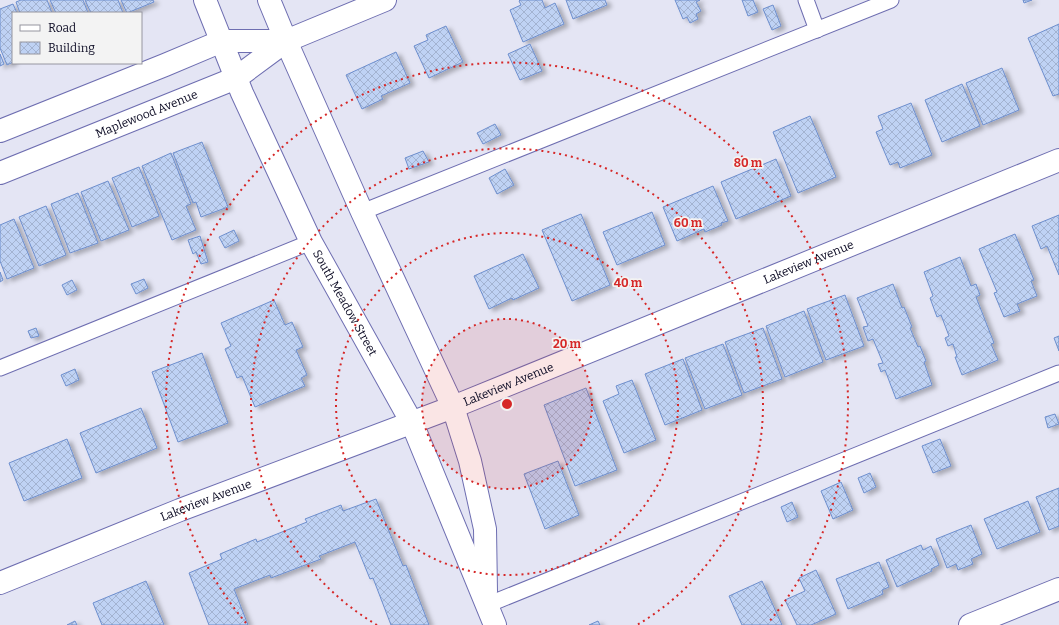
<svg xmlns="http://www.w3.org/2000/svg" width="1059" height="625" viewBox="0 0 1059 625" font-family="Bitter,serif">
<defs>
<pattern id="building-cross-hatch" width="8" height="8" patternUnits="userSpaceOnUse"><rect width="8" height="8" fill="#bfd2f4"/><path d="M0 0l8 8M0 8l8-8" fill="none" stroke="#a3b3d1"/></pattern>
<filter id="shadow"><feDropShadow dx="4.5" dy="2.5" stdDeviation="2" flood-color="#0004"/></filter>
</defs>
<rect width="100%" height="100%" fill="#e4e5f4"/>
<!-- building -->
<g fill="url(#building-cross-hatch)" stroke="#6d8ecd" filter="url(#shadow)">
<path d="M21,0H47L52,13H20L16,2Z"/>
<path d="M50,0H83L88,13H56Z"/>
<path d="M85,0H118L123,13H91Z"/>
<path d="M121,0H153L154,2L127,13Z"/>
<path d="M520,0H542L545,8L555,3L564,24L523,42L510,10L521,5L519,1Z"/>
<path d="M566,0H605L607,5L573,19Z"/>
<path d="M675,0H700L696,2L701,11L696,14L698,19L690,23L687,17L683,19Z"/>
<path d="M742,0H753L758,12L748,16Z"/>
<path d="M1023,0H1032L1024,3Z"/>
<path d="M13,4L17,13H13V62L7,65L0,48V9Z"/>
<path d="M773,5L781,26L772,30L763,9Z"/>
<path d="M1059,24V94L1053,96L1028,38Z"/>
<path d="M446,26L463,62L429,78L414,46L428,40L426,35Z"/>
<path d="M530,44L542,71L520,80L508,54Z"/>
<path d="M396,52L410,83L381,96L383,99L362,109L346,75Z"/>
<path d="M0,54L4,64L0,66Z"/>
<path d="M1002,68L1019,110L983,125L966,83Z"/>
<path d="M962,84L980,126L942,142L925,100Z"/>
<path d="M911,103L932,155L900,168L898,162L890,165L876,132L883,129L878,116Z"/>
<path d="M810,116L836,177L798,193L773,132Z"/>
<path d="M495,124L501,135L483,144L477,133Z"/>
<path d="M202,142L228,207L201,217L196,202L193,203L173,153Z"/>
<path d="M423,151L429,162L409,169L405,158Z"/>
<path d="M171,153L191,204L186,206L196,230L172,240L142,166Z"/>
<path d="M776,159L791,196L736,219L721,182Z"/>
<path d="M139,167L159,216L132,227L112,178Z"/>
<path d="M505,169L514,185L497,194L489,178Z"/>
<path d="M108,181L129,230L101,241L81,192Z"/>
<path d="M713,186L728,221L721,223L722,225L705,232L704,229L677,241L663,207Z"/>
<path d="M78,193L98,243L70,253L51,204Z"/>
<path d="M46,206L66,255L39,266L19,217Z"/>
<path d="M652,212L665,245L617,265L603,232Z"/>
<path d="M581,214L610,285L572,301L542,230Z"/>
<path d="M1059,215V275L1047,246L1041,249L1032,226Z"/>
<path d="M14,219L34,268L7,279L0,261V225Z"/>
<path d="M234,230L239,241L225,248L219,237Z"/>
<path d="M1015,234L1034,280L1031,281L1037,296L1017,304L1020,311L1004,317L994,293L997,292L979,249Z"/>
<path d="M200,236L208,262L201,264L196,252L193,254L188,240Z"/>
<path d="M523,254L539,288L513,300L512,298L489,309L474,276Z"/>
<path d="M960,257L971,286L976,284L980,295L976,297L994,343L991,344L998,360L962,375L955,357H957L953,344L948,346L945,338L949,336L941,315L937,317L930,298L933,296L924,272Z"/>
<path d="M0,272L3,280L0,282Z"/>
<path d="M144,279L148,288L136,294L131,284Z"/>
<path d="M72,280L77,290L67,295L62,285Z"/>
<path d="M893,284L902,308L904,307L912,327L910,328L918,347L920,346L926,361L924,362L932,385L896,399L885,370L881,372L878,364L883,363L873,339L868,341L863,327L868,326L857,298Z"/>
<path d="M845,295L864,346L826,360L807,309Z"/>
<path d="M274,300L285,325L292,322L303,347L296,350L307,375L301,378L305,386L255,407L242,376L237,378L225,349L231,346L221,323Z"/>
<path d="M804,311L823,362L785,377L766,326Z"/>
<path d="M36,328L39,336L31,338L28,331Z"/>
<path d="M763,328L782,379L744,393L725,342Z"/>
<path d="M1059,336V351L1054,338Z"/>
<path d="M723,344L742,395L705,409L685,358Z"/>
<path d="M202,353L228,423L178,442L152,372Z"/>
<path d="M683,359L702,410L665,425L645,374Z"/>
<path d="M75,369L79,380L66,386L61,375Z"/>
<path d="M632,380L656,440L624,453L603,401L619,394L616,386Z"/>
<path d="M586,388L617,470L575,486L544,405Z"/>
<path d="M141,408L157,448L96,473L80,433Z"/>
<path d="M1055,414L1059,424L1048,428L1045,417Z"/>
<path d="M67,439L82,478L24,501L9,463Z"/>
<path d="M940,439L951,466L933,473L922,446Z"/>
<path d="M558,461L579,515L545,529L524,474Z"/>
<path d="M870,473L876,487L864,493L858,478Z"/>
<path d="M841,482L853,510L833,519L821,491Z"/>
<path d="M1059,488V526L1049,530L1036,497Z"/>
<path d="M376,499L403,566L406,565L429,625H391L373,578L370,579L355,542L319,556L321,559L271,578L270,575L234,589L248,625H209L189,573L222,559L220,554L256,539L257,542L307,522L305,519L341,505L343,511Z"/>
<path d="M1028,501L1040,532L997,549L984,519Z"/>
<path d="M792,502L798,517L787,522L781,507Z"/>
<path d="M971,525L982,554L971,559L973,564L958,570L956,564L947,568L936,539Z"/>
<path d="M921,545L923,550L931,546L939,565L931,569L932,571L897,587L886,560Z"/>
<path d="M879,562L889,587L882,590L883,594L848,609L836,579Z"/>
<path d="M816,570L836,614L811,625H797L785,600L805,591L799,578Z"/>
<path d="M146,581L164,625H102L93,603Z"/>
<path d="M762,581L782,625H742L729,596Z"/>
<path d="M75,621L77,625H67Z"/>
<path d="M598,621L600,625H589Z"/>
</g>
<g fill="none" stroke-linecap="round" stroke-linejoin="round">
<!-- service casing -->
<g stroke="#6e6eb1" stroke-width="17">
<g id="service">
<path d="M806,0L817,30"/>
<path d="M362,212L891,0"/>
<path d="M0,368L311,242"/>
<path d="M487,605L1059,373"/>
</g>
</g>
<!-- minor casing -->
<g stroke="#6e6eb1" stroke-width="24">
<g id="minor">
<path d="M0,131L165,65L222,41H286"/>
<path id="s1" d="M0,173L236,78L286,41L385,0"/>
<path d="M970,625L1059,589"/>
</g>
</g>
<!-- tertiary casing -->
<g stroke="#6e6eb1" stroke-width="24">
<g id="tertiary">
<path id="s2" d="M205,0L242,93L311,242L412,423L495,625"/>
<path d="M269,0L286,41L362,212L453,407L470,461L485,529L486,592"/>
<path id="s3" d="M0,583L180,510L453,407L1059,160"/>
</g>
</g>
<!-- service -->
<use href="#service" stroke="#fff" stroke-width="15"/>
<!-- minor -->
<use href="#minor" stroke="#fff" stroke-width="22"/>
<!-- tertiary -->
<use href="#tertiary" stroke="#fff" stroke-width="22"/>
</g>
<!-- distance rings -->
<circle cx="507" cy="404" r="85" fill="#d62828" fill-opacity=".12"/>
<g fill="none" stroke="#d62828" stroke-width="2" stroke-dasharray="2 4">
<circle cx="507" cy="404" r="85"/>
<circle cx="507" cy="404" r="171"/>
<path d="M377 625A256 256 0 1 1 637 625"/>
<path d="M246 623A341 341 0 1 1 768 623"/>
</g>
<g text-anchor="middle" dominant-baseline="central" stroke-width="3.5" stroke-linejoin="round" paint-order="stroke">
<!-- street labels -->
<g font-size="12" fill="#0b0a23" stroke="#f3f3f3">
<text stroke="none"><textPath href="#s1" startOffset="158">Maplewood Avenue</textPath></text>
<text stroke="none"><textPath href="#s3" startOffset="870">Lakeview Avenue</textPath></text>
<text stroke="none"><textPath href="#s2" startOffset="334">South Meadow Street</textPath></text>
<text stroke="none"><textPath href="#s3" startOffset="546">Lakeview Avenue</textPath></text>
<text stroke="none"><textPath href="#s3" startOffset="222">Lakeview Avenue</textPath></text>
</g>
</g>
<circle cx="507" cy="404" r="6" fill="#d62828" stroke="#f3f3f3" stroke-width="2"/>
<g font-size="12" text-anchor="middle" font-weight="bold" fill="#d62828" stroke="#f3f3f3" stroke-width="3.5" stroke-linejoin="round" paint-order="stroke">
<text x="748" y="167">80 m</text>
<text x="688" y="227">60 m</text>
<text x="628" y="287">40 m</text>
<text x="567" y="348">20 m</text>
</g>
<!-- legend -->
<rect x="12" y="12" width="130" height="52" fill="#f3f3f3" stroke="#9696a0"/>
<rect x="20" y="25" width="20" height="6" fill="#ffffff" stroke="#9696a0"/>
<text x="48" y="32" font-size="12" fill="#0b0a23">Road</text>
<rect x="20" y="42" width="20" height="12" fill="url(#building-cross-hatch)" stroke="#9696a0"/>
<text x="48" y="52" font-size="12" fill="#0b0a23">Building</text>
</svg>
